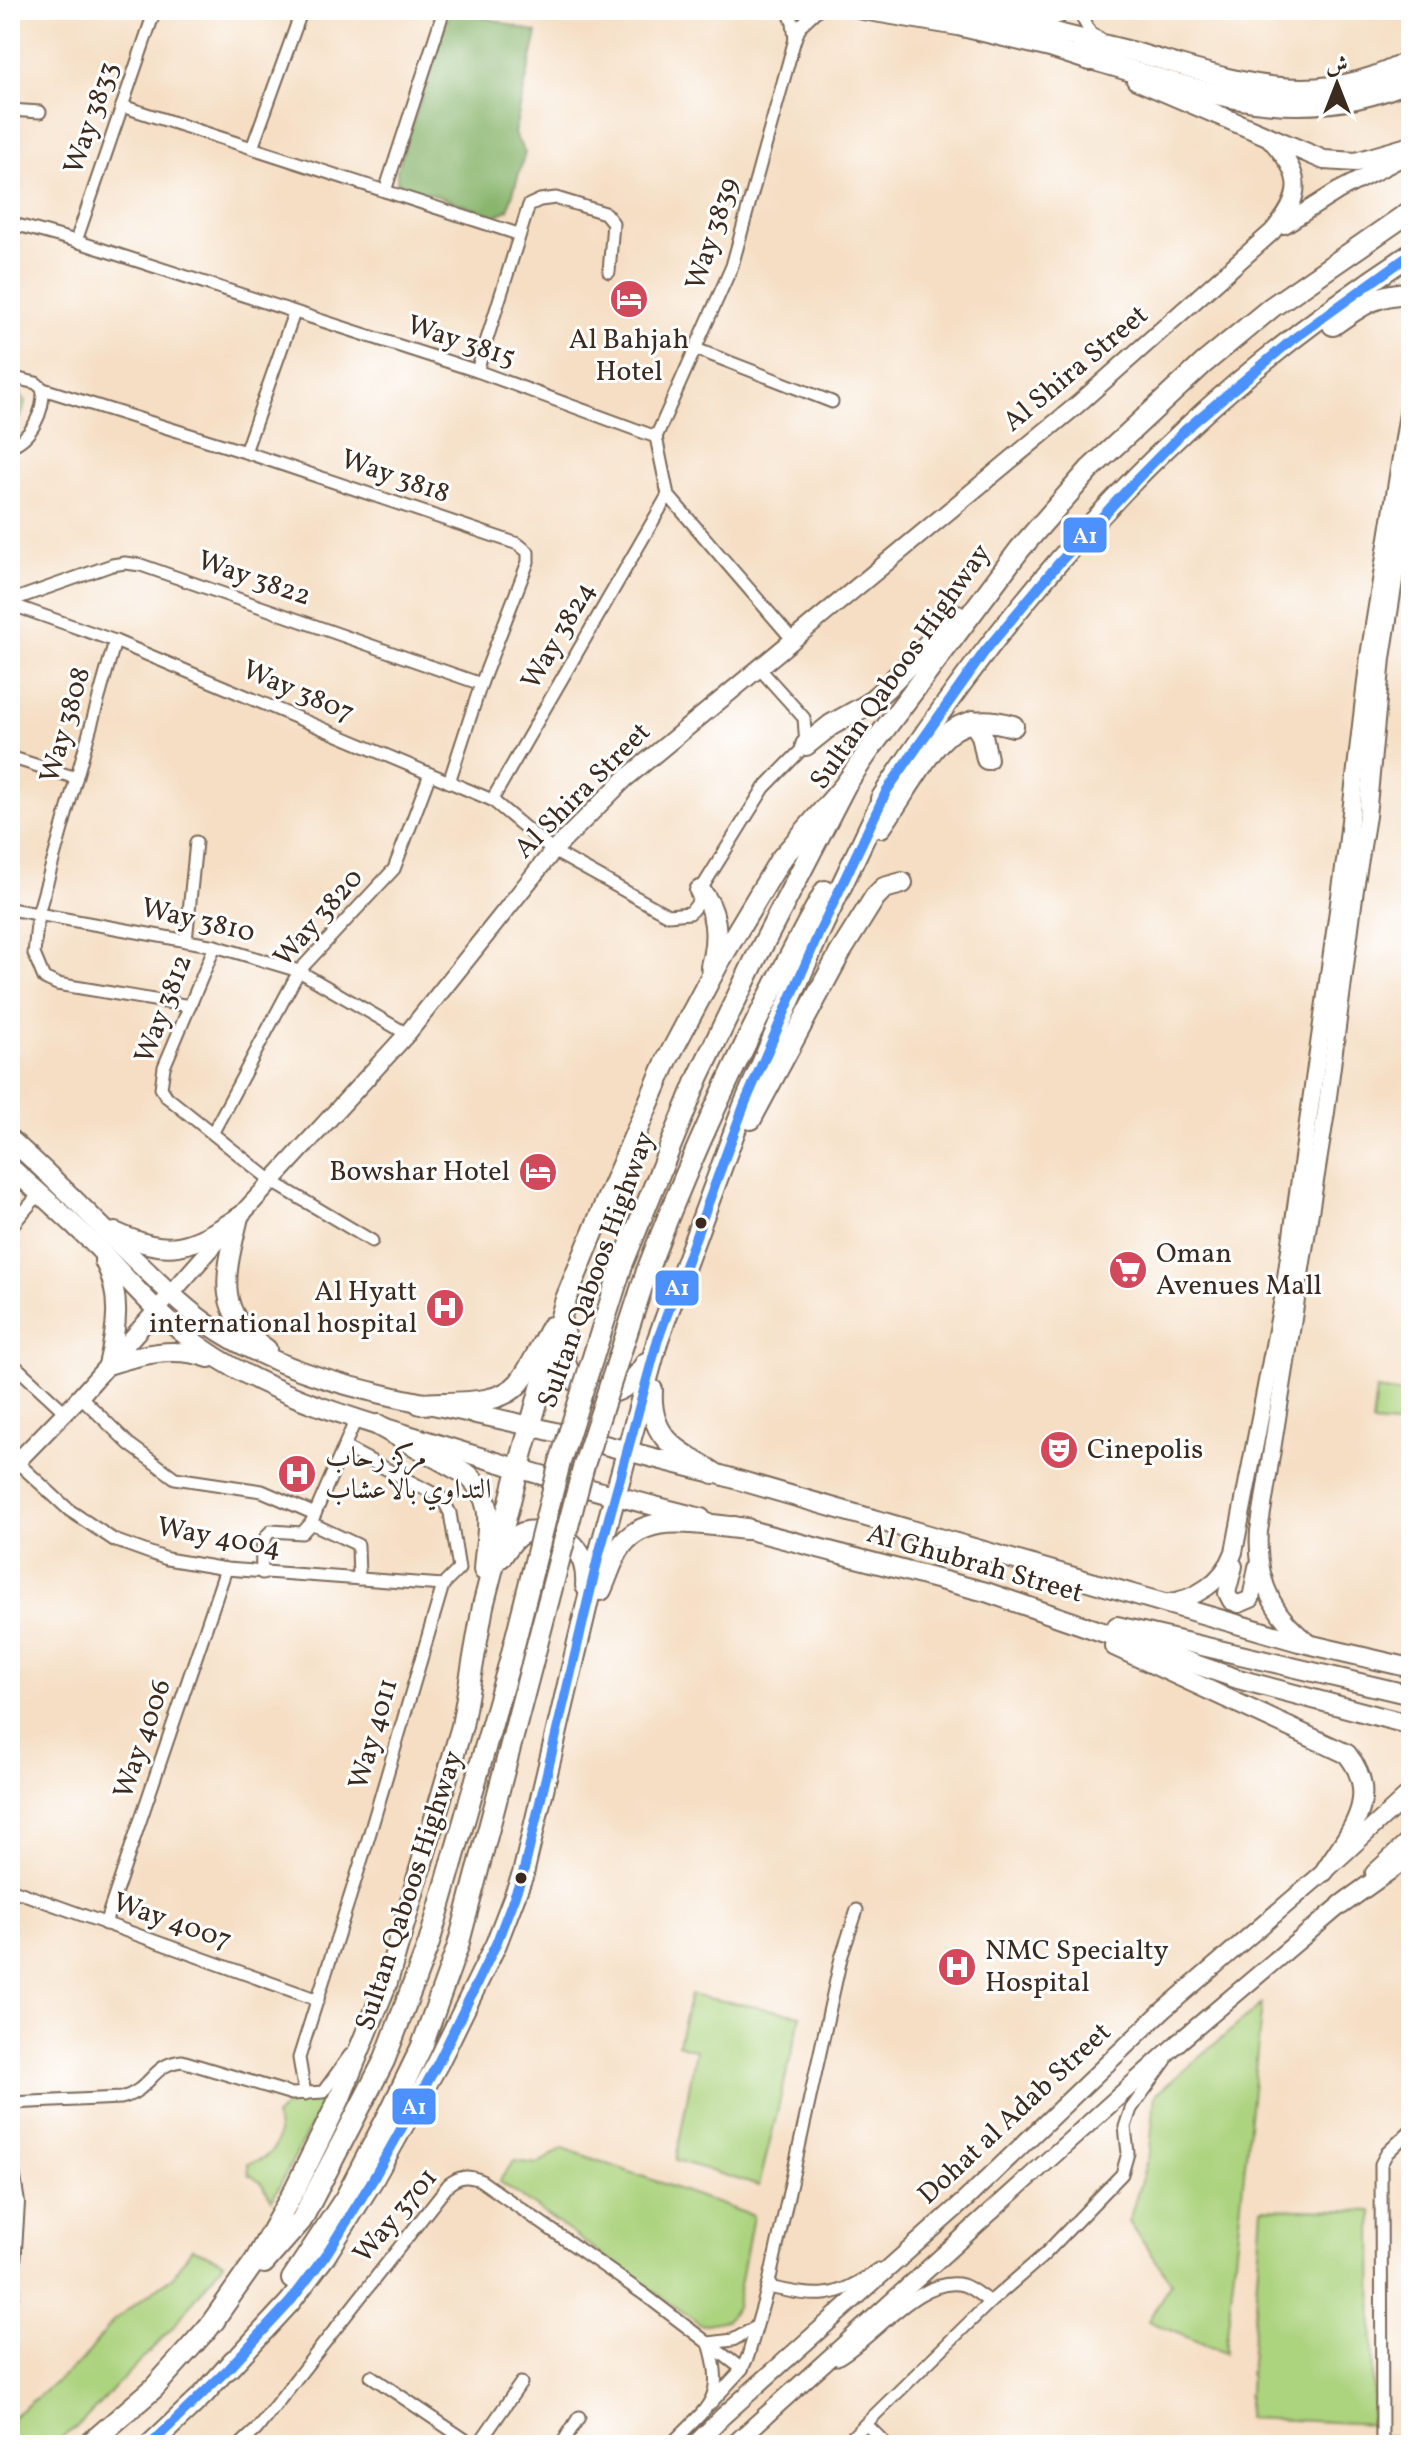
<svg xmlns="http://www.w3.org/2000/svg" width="1421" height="2455" viewBox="0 0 1421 2455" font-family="Vollkorn,Amiri,serif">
<rect width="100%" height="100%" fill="#fff"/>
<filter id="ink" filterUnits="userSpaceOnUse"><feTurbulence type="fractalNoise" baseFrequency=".0125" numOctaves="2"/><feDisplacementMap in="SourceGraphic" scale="16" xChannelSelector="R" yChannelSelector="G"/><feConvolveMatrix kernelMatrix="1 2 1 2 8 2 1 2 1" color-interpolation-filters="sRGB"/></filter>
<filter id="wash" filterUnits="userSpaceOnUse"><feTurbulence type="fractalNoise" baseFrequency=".006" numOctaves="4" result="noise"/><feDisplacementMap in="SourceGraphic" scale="32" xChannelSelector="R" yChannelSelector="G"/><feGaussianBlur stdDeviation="1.8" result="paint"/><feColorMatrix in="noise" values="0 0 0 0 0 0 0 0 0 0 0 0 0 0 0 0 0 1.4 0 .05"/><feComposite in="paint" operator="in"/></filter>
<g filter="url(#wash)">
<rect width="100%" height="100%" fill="#f5dec3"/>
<!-- green -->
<g fill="#acd37e" stroke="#747e4e" stroke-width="2">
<path d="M16,390L25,401L22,414L10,431V392Z"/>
<path d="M1376,1390L1411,1395V1436L1396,1425L1372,1423Z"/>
<path d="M690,1995L801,2015L759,2186L676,2160L696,2050L678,2044Z"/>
<path d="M1262,2004L1225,2353L1148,2321L1171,2282L1129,2221L1150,2151L1155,2095Z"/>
<path d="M322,2099L321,2106L272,2200L261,2183L249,2174L248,2163C273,2158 284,2142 275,2117L289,2102Z"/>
<path d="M563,2148L753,2216L736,2307L726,2320L701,2325L499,2181L514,2161L538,2164Z"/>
<path d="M1262,2208L1372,2211L1373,2424L1247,2418Z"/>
<path d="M192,2248L224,2262L172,2328L82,2422L53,2445H10V2419L82,2361L114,2320L174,2275Z"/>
</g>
<!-- forest -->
<path fill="#89b56d" stroke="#627046" stroke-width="2" d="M461,10L537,33L514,134L525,153L508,210L495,216L397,182V170L449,15Z"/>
</g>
<g filter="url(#ink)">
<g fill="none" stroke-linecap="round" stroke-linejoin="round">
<!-- street casing -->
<g stroke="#7c6958" stroke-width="15">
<g id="street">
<path d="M788,10L793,23L795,39"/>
<path d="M1078,10L1091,34L1099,38"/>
<path d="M1034,25L1060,17L1065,10"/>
<path d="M122,106L518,234"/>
<path d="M10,110L40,112"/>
<path d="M252,148L302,10"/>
<path d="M385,191L444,10"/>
<path d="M10,223L76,241L477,371L656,437L668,495L792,639"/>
<path d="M76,241L155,10"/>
<path d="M696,349L832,402"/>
<path d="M477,371L529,205L540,200L556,198L605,213L613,223L609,272"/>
<path d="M10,377L36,383L43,389L245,452L518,544L528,552V562L481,684L449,782"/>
<path d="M656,437L732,266L795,39L801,25L817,10"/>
<path d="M10,446C32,438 44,412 43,389"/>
<path d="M245,452L294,313"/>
<path d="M10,601L112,565L125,563L141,565L481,684"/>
<path d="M10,604L115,641L492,800L553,851L668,915L690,913L697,904L700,891L764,788L806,745L804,718L759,668"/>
<path d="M115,641L38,914L34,954L44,978L57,984L190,1006"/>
<path d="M10,757L76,778"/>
<path d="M492,800L668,495"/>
<path d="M10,909L215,946L299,971L407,1034"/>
<path d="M186,941L196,842"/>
<path d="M215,946L164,1067L161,1088L167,1097L273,1182L372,1241"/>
<path d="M213,1132L299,971L394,869L430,774"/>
<path d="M10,1228L39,1194"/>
<path d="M10,1361L65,1412"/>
<path d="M80,1396L129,1444L175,1478L262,1491L315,1514"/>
<path d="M17,1462L69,1510L114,1540L167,1559L226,1569L443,1585"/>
<path d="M311,1523L358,1545L359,1579"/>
<path d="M262,1573C262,1558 259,1541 271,1531L302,1533L311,1523L356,1419"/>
<path d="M10,1889L318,2000"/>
<path d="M105,1924L226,1569"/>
<path d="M305,2094L299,2058L366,1846L443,1585L459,1569L450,1513L442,1498L344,1447"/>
<path d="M10,2103L121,2098C152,2090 151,2064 182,2061L292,2094L323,2092L350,2055"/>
<path d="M768,2287C821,2298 833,2300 879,2269"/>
<path d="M709,2343L733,2340L756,2327"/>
<path d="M837,2359C872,2341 920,2274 963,2285C972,2288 982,2297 990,2302"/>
<path d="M371,2376L473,2445"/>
<path d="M709,2405L742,2369L748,2356L768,2287L841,1958L857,1910"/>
<path d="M866,2424L887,2445"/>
<path d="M1382,2444H1411"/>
<path d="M240,2445L256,2430L449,2184C460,2176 467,2175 480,2180L645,2295L742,2369"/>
<path d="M478,2445L521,2383"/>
<path d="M561,2445L579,2417"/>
<path d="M670,2445C707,2407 727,2400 709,2343"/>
<path d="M844,2445L990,2302L1044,2255L1122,2174L1128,2153L1125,2127L1131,2109L1166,2060"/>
<path d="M1382,2445L1381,2164L1387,2153L1411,2130"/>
</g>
</g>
<!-- secondary casing -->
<g stroke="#7c6958" stroke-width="20">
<g id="secondary">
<path d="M1284,225L1338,191L1411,153"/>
<path d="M10,1469L77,1400L239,1217L407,1034L553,851L625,779L1077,405L1272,232C1307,192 1301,173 1267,136"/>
<path d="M1234,1566L1227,1593L1231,1601L1239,1604L1251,1599L1257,1567"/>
<path d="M1164,1603C1195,1600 1223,1582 1234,1552L1283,1299L1347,847L1369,656L1411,395"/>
<path d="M1311,1644C1272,1617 1256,1578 1259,1531L1326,1112L1355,889L1367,816L1382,658L1411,472"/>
<path d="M1374,1873L1411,1839"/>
<path d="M10,2165L16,2203L10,2296"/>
<path d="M694,2445L722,2417L965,2200L1161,2012L1324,1872L1411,1792"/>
<path d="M733,2445L1180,2041L1349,1898"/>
</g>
</g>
<!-- primary casing -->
<g stroke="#7c6958" stroke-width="22">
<g id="primary">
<path d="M863,10L958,26L1050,48L1090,61"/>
<path d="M964,10C1017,23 1070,36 1123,49C1224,76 1311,116 1411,59"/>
<path d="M1136,80L1324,160L1356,162L1411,146"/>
<path d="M10,1139C52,1176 92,1217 132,1257C156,1279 178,1303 205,1322C293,1385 404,1397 508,1421C577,1436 645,1457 714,1473L1299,1642L1411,1668"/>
<path d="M10,1167C40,1194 71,1221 99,1249C132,1284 164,1322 204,1349C267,1393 343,1415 415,1437C510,1467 605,1494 701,1518"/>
<path d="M239,1217C226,1272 212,1312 267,1349"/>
<path d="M115,1232C170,1257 189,1249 239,1217"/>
<path d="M104,1261C122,1294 117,1329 108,1365C143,1354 174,1346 209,1358"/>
<path d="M734,1526L986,1592L1238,1679L1411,1725"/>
<path d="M1117,1626L1411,1695"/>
<path d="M1114,1646L1347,1754C1383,1798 1348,1834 1324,1872"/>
<path d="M1341,1905L1411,1855"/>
</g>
</g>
<!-- highway casing -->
<g stroke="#7c6958" stroke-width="24">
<g id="highway">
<path d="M1077,55C1193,87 1294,133 1411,80"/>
<path d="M1333,325C1362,305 1375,294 1411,293"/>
<path d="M973,721L982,735L987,759"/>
<path d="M806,745L831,725L867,705L886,688L956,615"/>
<path d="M881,799C967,667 1071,536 1186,429C1255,365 1332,306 1411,254"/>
<path d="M881,827C893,810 904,792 916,774C942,734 961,710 1013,726"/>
<path d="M700,891C719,912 718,940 711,966"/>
<path d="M751,1119L840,953L875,897L884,888L902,883"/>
<path d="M622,1265L699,1076L754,962L846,784L872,746L1020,549L1090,469L1204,363L1272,307L1411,211"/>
<path d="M647,1271C697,1139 757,1014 825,891"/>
<path d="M565,1335C565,1343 563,1353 565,1361C567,1372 573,1380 583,1386C609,1402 632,1387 646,1363"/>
<path d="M652,1390C649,1439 678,1450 714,1473"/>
<path d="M420,1404C450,1401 497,1408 519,1383C532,1367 541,1345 551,1327"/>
<path d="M378,1425L468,1475C499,1504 486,1533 484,1570"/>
<path d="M501,1557C507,1549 513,1537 523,1533C529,1531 537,1531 543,1532C573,1535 588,1557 586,1586"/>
<path d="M601,1590C608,1575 612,1558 622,1545C649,1509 708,1526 747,1529"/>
<path d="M264,2263L301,2221L384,2061L429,1943L510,1661"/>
<path d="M292,2279L346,2197L390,2112L422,2046L458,1946L532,1664"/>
<path d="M206,2331L255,2261L295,2189L339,2100L387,1982L462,1726L483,1606L518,1470L566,1299L597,1223L667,1060L720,960L780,860L846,784"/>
<path d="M228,2369L290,2302L325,2256L372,2181L438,2063L496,1944L523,1874L598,1558L658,1339L745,1103L819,933L887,790"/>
<path d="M88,2445L153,2389L215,2320"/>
<path d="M150,2445L204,2394L234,2360"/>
</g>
</g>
<!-- street -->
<use href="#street" stroke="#fff" stroke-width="11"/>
<!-- secondary -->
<use href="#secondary" stroke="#fff" stroke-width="16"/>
<!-- primary -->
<use href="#primary" stroke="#fff" stroke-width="18"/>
<!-- highway -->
<use href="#highway" stroke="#fff" stroke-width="20"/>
<!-- highway-bridge casing -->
<g stroke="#7c6958" stroke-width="24" stroke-linecap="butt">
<g id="highway-bridge">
<path d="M510,1661L560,1462L622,1265"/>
<path d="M532,1664L584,1465L647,1271"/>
</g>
</g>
<!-- highway-bridge -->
<use href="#highway-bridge" stroke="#fff" stroke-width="20"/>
<!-- bus-1 casing -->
<g stroke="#fff" stroke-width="16">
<path id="bus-1" d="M150,2445L228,2369L290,2302L325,2256L372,2181L438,2063L496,1944L523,1874L598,1558L658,1339L745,1103L819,933L887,790L985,651L1058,564L1138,478L1186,429L1293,339L1411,254"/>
</g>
<!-- bus-1 -->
<use href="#bus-1" stroke="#4c91ff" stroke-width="10"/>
</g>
</g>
<!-- icons -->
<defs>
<g id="hotel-disc" transform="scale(2)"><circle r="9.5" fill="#d1495b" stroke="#fff"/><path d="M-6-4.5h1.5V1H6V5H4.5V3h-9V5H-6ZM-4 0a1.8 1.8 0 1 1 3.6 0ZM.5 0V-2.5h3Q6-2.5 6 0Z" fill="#fff"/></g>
<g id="supermarket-disc" transform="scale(2)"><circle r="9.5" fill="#d1495b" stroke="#fff"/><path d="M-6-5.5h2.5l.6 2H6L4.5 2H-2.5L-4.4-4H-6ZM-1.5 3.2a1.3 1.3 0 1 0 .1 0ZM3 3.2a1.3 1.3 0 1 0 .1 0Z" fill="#fff"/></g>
<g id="hospital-disc" transform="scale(2)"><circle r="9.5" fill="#d1495b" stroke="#fff"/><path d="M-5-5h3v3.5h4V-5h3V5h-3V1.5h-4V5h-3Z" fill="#fff"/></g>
<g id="theatre-disc" transform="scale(2)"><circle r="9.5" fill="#d1495b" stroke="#fff"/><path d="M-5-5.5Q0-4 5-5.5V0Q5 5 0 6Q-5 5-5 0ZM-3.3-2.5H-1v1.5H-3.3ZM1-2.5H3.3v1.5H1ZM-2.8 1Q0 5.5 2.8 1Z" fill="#fff"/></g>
</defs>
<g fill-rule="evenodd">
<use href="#hotel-disc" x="629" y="299"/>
<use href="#hotel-disc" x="538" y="1172"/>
<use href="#supermarket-disc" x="1128" y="1270"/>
<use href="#hospital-disc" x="445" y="1308"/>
<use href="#theatre-disc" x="1059" y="1450"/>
<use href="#hospital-disc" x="297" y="1474"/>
<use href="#hospital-disc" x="957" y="1967"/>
</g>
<!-- markers -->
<g fill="#3b2a1e" stroke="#fff" stroke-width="3">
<circle cx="701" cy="1223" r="7"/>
<circle cx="521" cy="1878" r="7"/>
</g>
<g text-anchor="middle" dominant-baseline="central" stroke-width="6" stroke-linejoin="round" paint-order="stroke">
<!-- street labels -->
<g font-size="28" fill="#3b2a1e" stroke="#fff">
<text transform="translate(92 118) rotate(-71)">Way 3833</text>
<text transform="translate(713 234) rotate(-72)">Way 3839</text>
<text transform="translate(461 342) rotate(18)">Way 3815</text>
<text transform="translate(1076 369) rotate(-40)">Al Shira Street</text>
<text transform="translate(395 477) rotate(19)">Way 3818</text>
<text transform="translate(254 579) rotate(19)">Way 3822</text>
<text transform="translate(559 636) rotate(-60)">Way 3824</text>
<text transform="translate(901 667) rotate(-55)">Sultan Qaboos Highway</text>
<text transform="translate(298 692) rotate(23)">Way 3807</text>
<text transform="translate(66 725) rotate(-74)">Way 3808</text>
<text transform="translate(583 791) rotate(-45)">Al Shira Street</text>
<text transform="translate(319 918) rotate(-49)">Way 3820</text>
<text transform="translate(198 921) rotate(13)">Way 3810</text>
<text transform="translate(164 1009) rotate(-69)">Way 3812</text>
<text transform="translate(597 1270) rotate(-70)">Sultan Qaboos Highway</text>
<text transform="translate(219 1538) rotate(10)">Way 4004</text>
<text transform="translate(975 1564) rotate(16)">Al Ghubrah Street</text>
<text transform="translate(374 1734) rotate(-74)">Way 4011</text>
<text transform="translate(143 1739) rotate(-71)">Way 4006</text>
<text transform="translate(410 1891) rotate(-72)">Sultan Qaboos Highway</text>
<text transform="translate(172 1922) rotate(19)">Way 4007</text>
<text transform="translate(1015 2114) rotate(-43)">Dohat al Adab Street</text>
<text transform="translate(396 2216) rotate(-50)">Way 3701</text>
</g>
<!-- poi labels -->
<g font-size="28" fill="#3b2a1e" stroke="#fff" text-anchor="start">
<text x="629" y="340" text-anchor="middle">Al Bahjah<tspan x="629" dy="32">Hotel</tspan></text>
<text x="510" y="1172" text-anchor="end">Bowshar Hotel</text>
<text x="1156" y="1254">Oman<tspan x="1156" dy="32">Avenues Mall</tspan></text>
<text x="417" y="1292" text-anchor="end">Al Hyatt<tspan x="417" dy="32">international hospital</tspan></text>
<text x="1087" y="1450">Cinepolis</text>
<text x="325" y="1458">مركز رحاب<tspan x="325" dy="32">التداوي بالاعشاب</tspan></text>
<text x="985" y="1951">NMC Specialty<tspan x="985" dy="32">Hospital</tspan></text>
</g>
</g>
<g stroke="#fff" stroke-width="3">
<rect x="1062" y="516" width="46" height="38" rx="8" fill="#4c91ff"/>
<rect x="654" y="1269" width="46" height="38" rx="8" fill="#4c91ff"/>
<rect x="391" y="2087" width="46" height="39" rx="8" fill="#4c91ff"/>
</g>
<g font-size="22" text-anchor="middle" font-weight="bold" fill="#fff">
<text x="1085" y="543">A1</text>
<text x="677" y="1295">A1</text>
<text x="414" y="2114">A1</text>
</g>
<!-- margin -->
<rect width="1421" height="2455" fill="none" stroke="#fff" stroke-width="40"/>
<!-- north arrow -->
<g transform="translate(1337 84)" stroke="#ffffff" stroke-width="6" paint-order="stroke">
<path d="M0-6L14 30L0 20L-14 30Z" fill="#3b2a1e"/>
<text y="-12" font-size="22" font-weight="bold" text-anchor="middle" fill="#3b2a1e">ش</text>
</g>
</svg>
